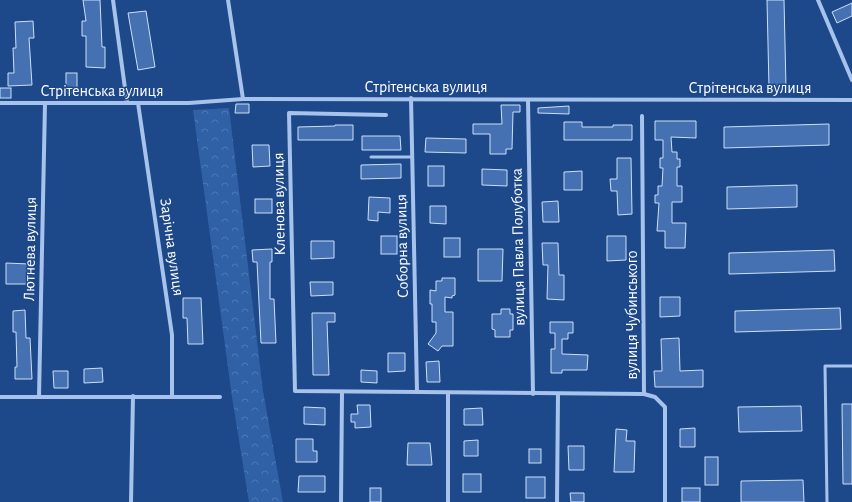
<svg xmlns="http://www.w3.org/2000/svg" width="852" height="502" viewBox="0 0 852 502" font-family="'Alegreya Sans',sans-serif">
<defs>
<pattern id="forest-crowns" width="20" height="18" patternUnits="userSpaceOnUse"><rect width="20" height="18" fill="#3061a7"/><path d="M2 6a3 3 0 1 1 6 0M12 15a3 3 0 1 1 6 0" fill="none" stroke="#4f79b4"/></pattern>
</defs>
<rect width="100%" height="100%" fill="#1d4889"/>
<!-- forest -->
<path fill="url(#forest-crowns)" d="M229,108L263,391L283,502H249L232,397L193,110Z"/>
<!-- building -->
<g fill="#4571b2" stroke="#ccdff9">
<path d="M83,0H100L102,47H105V68L86,67V36H82V21H86Z"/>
<path d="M767,0H784L786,88H769Z"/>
<path d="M852,3V16L837,23L832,12Z"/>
<path d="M146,11L155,67L138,70L128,13Z"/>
<path d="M33,21L34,38H29L32,85L8,86V73H14L13,48H16L15,22Z"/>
<rect x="66" y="73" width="11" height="20"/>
<rect x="0" y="88" width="11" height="10"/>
<path d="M236,104H249V113H235Z"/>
<path d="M501,105H520V112H513L512,149H506V154H490V134H473V124H502Z"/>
<path d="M569,106V114L538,113V108Z"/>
<path d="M655,121H696V138L671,137L672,152H677V159H680V167H677V186H682V202H672V223H686L685,248H665V231H657L659,203H655V195H658V186H662L663,168H660V158H663V140H655Z"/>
<path d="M564,122H582V127H613V125H632V140H564Z"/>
<path d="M829,124V145L724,148V127Z"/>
<path d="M335,125H353V140H298V127L335,126Z"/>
<path d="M362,136H400L401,150H362Z"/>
<path d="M426,138L466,139V153L425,152Z"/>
<path d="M252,145H269L270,166L253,167Z"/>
<path d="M617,158H631L632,214L618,215L617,191H611L610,179H617Z"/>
<path d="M401,164V178L361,179V165Z"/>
<rect x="428" y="166" width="16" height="20"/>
<path d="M482,169L507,170V186L482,185Z"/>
<path d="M582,171V190H564V172Z"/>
<path d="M797,185V207L727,209V187Z"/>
<path d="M369,197L390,198V213L378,212V221L368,220Z"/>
<rect x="255" y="199" width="17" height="14"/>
<path d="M558,201L559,222H543L542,202Z"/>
<path d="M430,206H446V224L430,223Z"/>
<rect x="381" y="236" width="16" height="18"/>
<path d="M607,236H626V260L607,261Z"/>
<rect x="444" y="238" width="16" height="19"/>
<path d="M311,241H334V258L311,259Z"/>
<path d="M542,243H558L559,275H564V300L547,299L548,265H543Z"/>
<path d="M272,249V262H270V299H274L276,343H261L257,262H253L252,250Z"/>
<path d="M478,249H503L502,281H478Z"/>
<path d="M834,250L835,271L729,274V253Z"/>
<path d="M6,263L29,264V284H6Z"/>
<path d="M442,278H455V295L452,296V298L445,297V312H453V346H442L438,351L428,344L436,333V322H432V304H430V290L436,291V281H442Z"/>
<path d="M310,282H333V295L311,296Z"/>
<path d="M660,297H680V316L660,317Z"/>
<path d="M183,298H201L203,344H188L187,318H183Z"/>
<path d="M840,308L841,329L735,332V311Z"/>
<path d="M501,309H510V314H513V330H510V337H495V330L492,329V314H501Z"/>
<path d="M25,310L26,338H30L32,379H15V367H17L16,332H13V311Z"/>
<path d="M312,313H335V322H327L329,375H313Z"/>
<path d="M550,322H573V333H568V339H562V354L588,355L587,370H562V373H551V349H555V333H550Z"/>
<path d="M679,338L680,371L703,370V387H655L654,371H662L661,339Z"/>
<path d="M388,353H405V371L388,372Z"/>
<path d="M439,361L440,382H427L426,362Z"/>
<path d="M102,368L103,382L84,383V369Z"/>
<path d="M361,370L377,371V383L361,382Z"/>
<path d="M53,371H68V388H54Z"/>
<path d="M842,404H852V484H843Z"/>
<path d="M357,405H370L371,427L355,428V422H351V414H358Z"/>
<path d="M801,406L802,431L739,432L738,407Z"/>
<path d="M304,407L325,408V425L304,424Z"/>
<path d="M482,408L483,425H464V409Z"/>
<path d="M695,428V447H680V429Z"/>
<path d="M616,429L627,430L626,441H635L634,472H614Z"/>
<path d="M296,439H313V451H317V462H296Z"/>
<path d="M478,440V456H464V441Z"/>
<path d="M408,443H430L432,465H407Z"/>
<path d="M568,446H584V470H569Z"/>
<rect x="529" y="449" width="12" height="14"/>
<rect x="705" y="457" width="13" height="28"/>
<rect x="463" y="474" width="18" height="18"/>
<path d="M299,476H325V492H298Z"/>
<rect x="526" y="477" width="19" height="21"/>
<path d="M803,480L804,502H741V481Z"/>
<rect x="370" y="488" width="11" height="14"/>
<rect x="682" y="488" width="18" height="14"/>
<path d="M570,493H584V502H571Z"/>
</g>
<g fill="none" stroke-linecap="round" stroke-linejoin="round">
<!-- lane -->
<g stroke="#a7c3ec" stroke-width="3">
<path d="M371,157H412"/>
<path d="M827,502L825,366H852"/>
</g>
<!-- street -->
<g stroke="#a7c3ec" stroke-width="4">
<path d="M113,0L127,103"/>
<path d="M228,0L243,99"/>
<path d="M818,0L852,80"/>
<path d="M411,98L417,392"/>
<path d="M528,100L533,394"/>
<path d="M0,103H189L243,99L852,100"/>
<path d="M138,103L172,335V396"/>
<path d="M386,115L289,113L295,391L644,394L655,397L665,407V502"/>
<path d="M642,116L644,394"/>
<path d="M0,397H220"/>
<path d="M39,397L45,103"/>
<path d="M131,502L133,396"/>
<path d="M341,502L342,392"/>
<path d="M448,502V393"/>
<path d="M557,502L558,394"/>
</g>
</g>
<g text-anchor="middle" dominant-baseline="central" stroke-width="3" stroke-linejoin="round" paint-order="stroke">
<!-- street labels -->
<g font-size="16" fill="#fff" stroke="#1d4889">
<text x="426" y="87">Стрітенська вулиця</text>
<text x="750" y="88">Стрітенська вулиця</text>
<text x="102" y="91">Стрітенська вулиця</text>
<text transform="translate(279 204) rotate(-91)">Кленова вулиця</text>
<text transform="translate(402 246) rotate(-91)">Соборна вулиця</text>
<text transform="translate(172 247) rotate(82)">Зарічна вулиця</text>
<text transform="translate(518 247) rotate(-91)">вулиця Павла Полуботка</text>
<text transform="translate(30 249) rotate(-89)">Лютнева вулиця</text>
<text transform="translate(632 315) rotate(-90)">вулиця Чубинського</text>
</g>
</g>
</svg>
